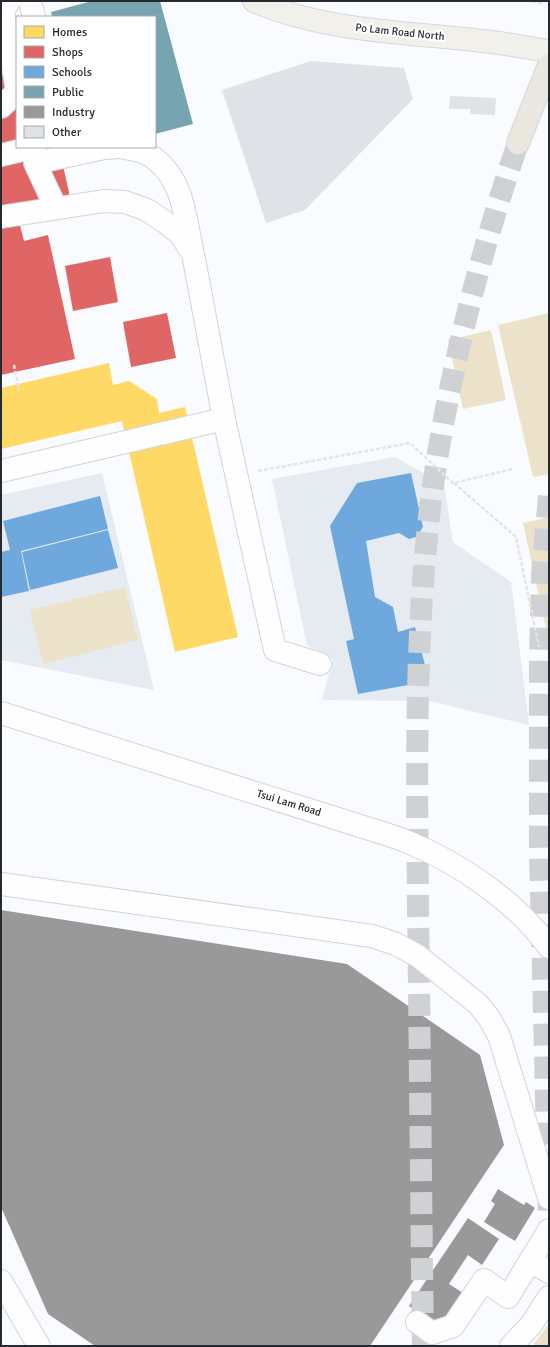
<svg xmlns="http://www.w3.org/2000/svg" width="550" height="1347" viewBox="0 0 550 1347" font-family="Signika,sans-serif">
<rect width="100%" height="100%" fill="#f9fbfe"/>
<!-- built -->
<g fill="#e5ebf1">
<path d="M395,457L444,485L453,542L511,582L529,725L430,701L322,700L333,659L307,645L272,479Z"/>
<path d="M102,473L154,690L1,660V495Z"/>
</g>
<!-- green -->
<g fill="#ebe2c9">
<path d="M549,313V474L533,477L498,325Z"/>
<path d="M491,330L506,400L463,409L448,340Z"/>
<path d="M549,517V643L523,523Z"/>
<path d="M125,587L138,640L43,664L30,610Z"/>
<path d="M549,1324V1346H532Z"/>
</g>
<!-- homes -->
<path fill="#ffd966" d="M109,363L113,385L129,381L157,399L159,413L185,407L238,637L175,652L122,421L1,449V388Z"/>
<!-- shops -->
<g fill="#e06666">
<path d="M17,22V147H59L70,197L16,210L24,241L48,235L75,359L1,375V25Z"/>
<path d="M110,257L118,302L73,311L65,266Z"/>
<path d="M167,313L176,358L131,367L123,322Z"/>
</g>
<!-- schools -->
<g fill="#6fa8dc">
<path d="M411,473L423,527L416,537L409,539L399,533L366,541L375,597L393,607L398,632L415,627L425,665L411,668L414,684L358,694L346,641L354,639L330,526L357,483Z"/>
<path d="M100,496L108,529L21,551L29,591L1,597V552L10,550L3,521Z"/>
<path d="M108,530L118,568L30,590L22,552Z"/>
</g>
<!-- public -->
<path fill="#76a5af" d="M92,1H160L193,124L155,134V17H52L51,12Z"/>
<!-- industry -->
<g fill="#999">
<path d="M1,910L347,964L480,1055L504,1145L370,1346H95L48,1314L1,1207Z"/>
<path d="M498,1189L524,1205L526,1202L535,1208L515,1241L484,1222L495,1204L491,1201Z"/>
<path d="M468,1218L499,1239L482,1265L468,1255L449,1284L463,1293L446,1318L433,1323L409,1306Z"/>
</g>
<!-- building -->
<g fill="#dfe3e8">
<path d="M311,61L404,68L413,99L305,210L266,223L222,90Z"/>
<path d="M450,96L496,98L495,115L470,114V109H449Z"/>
</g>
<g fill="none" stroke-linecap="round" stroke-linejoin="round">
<!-- highway-tunnel -->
<g stroke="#cfd1d5" stroke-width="22" stroke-dasharray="22 11" stroke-linecap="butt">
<path d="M549,496L542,575L540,659V847L549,1222"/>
<path d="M423,1346C421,1200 420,1053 418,907C417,768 414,630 432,492C449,373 479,257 518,143"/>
</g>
<!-- minor casing -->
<g stroke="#d1d4d9" stroke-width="24">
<g id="minor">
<path d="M9,1L3,12L17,90"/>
<path d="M30,1L34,17"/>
<path d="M1,107L17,92"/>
<path d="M120,147C132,149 146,151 155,159C183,180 185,217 192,249"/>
<path d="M1,155L35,147"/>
<path d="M56,208L35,163L104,148L119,147"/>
<path d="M1,217L104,201L125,202L147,210L165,222L180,234L193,254L224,419L1,471"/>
<path d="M224,419L275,650L320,664"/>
<path d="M1,713L354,824C372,830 391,835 408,842C461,864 515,901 549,947"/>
<path d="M1,884L372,936L396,944L418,956L478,1004L489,1018L499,1036L549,1198"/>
<path d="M530,1261L549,1272"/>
<path d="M1,1281L39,1346"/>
<path d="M417,1322L432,1333L453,1326L484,1280L508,1297L549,1230"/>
<path d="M511,1346L531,1325L549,1297"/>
</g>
</g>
<!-- major casing -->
<g stroke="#d5d7da" stroke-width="24">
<path id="major" d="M254,1C326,32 406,32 483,41C505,43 527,48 549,51"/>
</g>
<!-- highway casing -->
<g stroke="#d5d7da" stroke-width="24">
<path id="highway" d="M518,143L549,65"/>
</g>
<!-- path -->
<g stroke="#e3e4e5" stroke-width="2.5" stroke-dasharray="4 2" stroke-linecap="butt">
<path d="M532,1L543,4"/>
<path d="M14,365L19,390"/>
<path d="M258,471L410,443L453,483L513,469"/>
<path d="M454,483L516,537L539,647"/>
</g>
<!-- minor -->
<use href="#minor" stroke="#fefeff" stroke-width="22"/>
<!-- major -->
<use href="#major" stroke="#f2f0eb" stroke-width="22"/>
<!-- highway -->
<use href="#highway" stroke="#eae7df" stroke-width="22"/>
</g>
<g text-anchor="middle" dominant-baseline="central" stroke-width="4" stroke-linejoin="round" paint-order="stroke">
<!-- street labels -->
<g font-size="11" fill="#252a31" stroke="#fff">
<text transform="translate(400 32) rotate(6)">Po Lam Road North</text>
<text transform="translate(289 803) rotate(17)">Tsui Lam Road</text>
</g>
</g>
<!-- border -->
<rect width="550" height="1347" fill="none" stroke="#252a31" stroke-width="4"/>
<!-- legend -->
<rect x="16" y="16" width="140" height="132" fill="#ffffff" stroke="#a8aaad"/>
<rect x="24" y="26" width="20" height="12" fill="#ffd966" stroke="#a8aaad"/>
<text x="52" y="36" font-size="12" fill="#252a31">Homes</text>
<rect x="24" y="46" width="20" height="12" fill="#e06666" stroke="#a8aaad"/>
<text x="52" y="56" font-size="12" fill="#252a31">Shops</text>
<rect x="24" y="66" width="20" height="12" fill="#6fa8dc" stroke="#a8aaad"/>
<text x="52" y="76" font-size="12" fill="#252a31">Schools</text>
<rect x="24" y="86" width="20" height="12" fill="#76a5af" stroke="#a8aaad"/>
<text x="52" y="96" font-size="12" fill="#252a31">Public</text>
<rect x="24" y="106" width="20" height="12" fill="#999999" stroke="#a8aaad"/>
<text x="52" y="116" font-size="12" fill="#252a31">Industry</text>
<rect x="24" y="126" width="20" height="12" fill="#dfe3e8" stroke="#a8aaad"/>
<text x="52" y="136" font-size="12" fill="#252a31">Other</text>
</svg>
